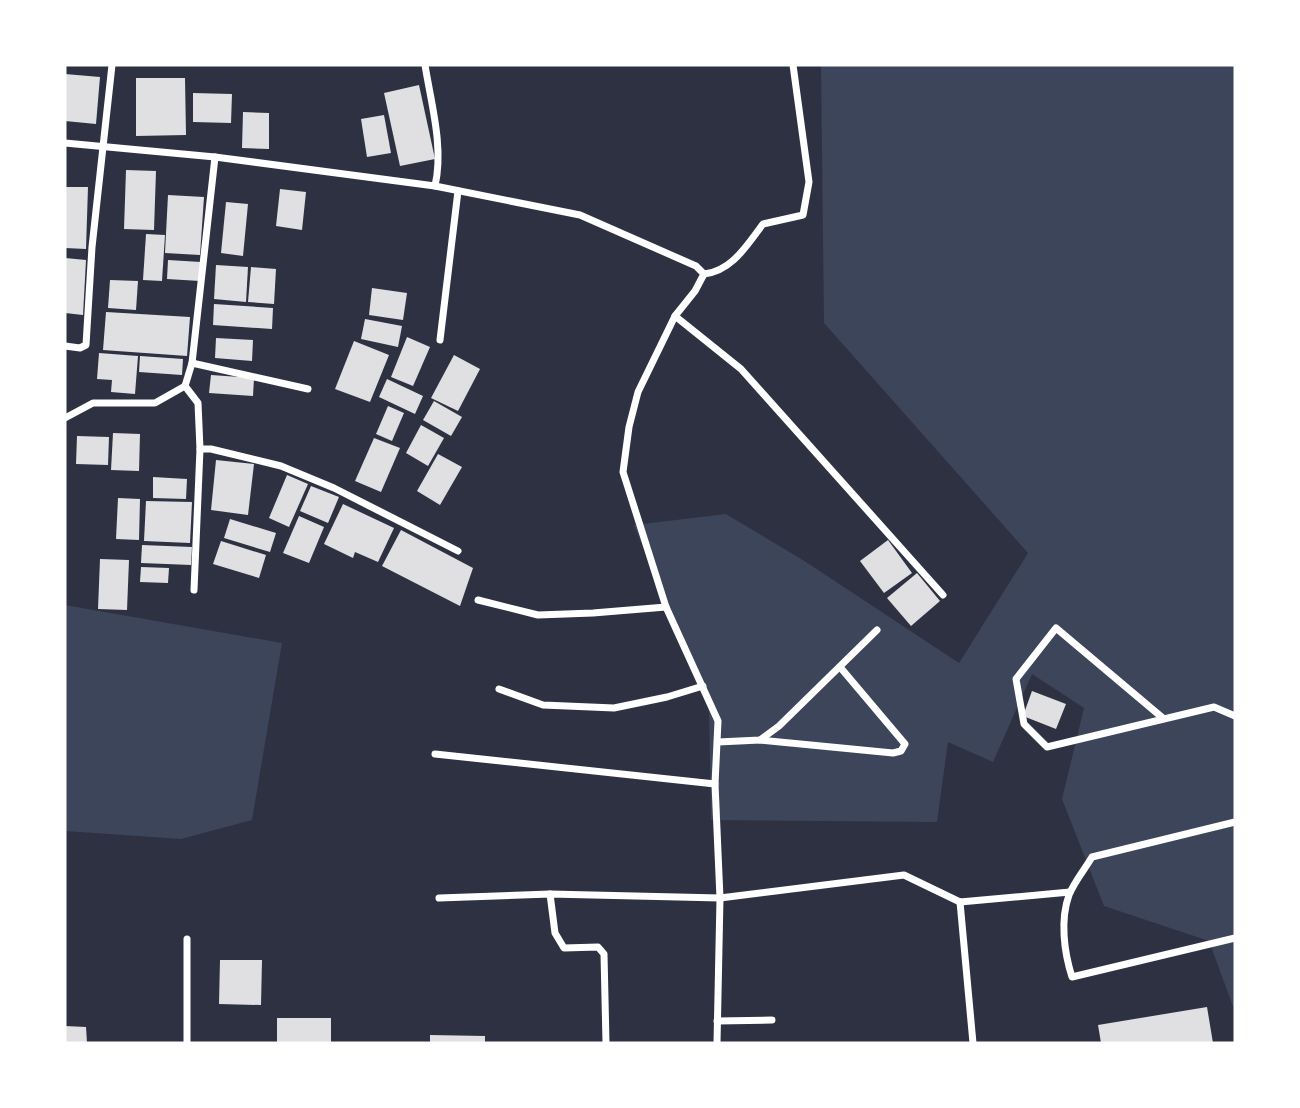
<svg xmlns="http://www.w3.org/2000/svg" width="1300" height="1108" viewBox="0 0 1300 1108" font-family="'Titillium Web',sans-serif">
<rect width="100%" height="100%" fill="#2d3142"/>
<!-- green -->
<g fill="#3c4559">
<path d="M821,65H1235V1012L1209,941L1104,906L1062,799L1084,708L1032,674L993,762L948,742L937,822L711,820L709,710L634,525L726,514L806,562L959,663L1028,553L824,323Z"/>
<path d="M65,605L282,643L252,820L181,839L65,831Z"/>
</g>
<!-- building -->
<g fill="#e0e0e3">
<path d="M65,74L100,77L96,124L65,121Z"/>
<path d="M136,78H185L186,135L136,136Z"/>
<path d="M419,85L435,159L400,166L384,93Z"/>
<path d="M193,93L232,94L231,123L193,122Z"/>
<path d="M243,112L269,113V149L242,148Z"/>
<path d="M384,115L391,153L367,157L361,119Z"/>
<path d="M126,170L156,171L154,230L124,229Z"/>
<path d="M65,187H88L86,249L65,248Z"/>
<path d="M280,189L306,192L302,230L276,226Z"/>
<path d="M168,195L204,197L200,255L165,253Z"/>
<path d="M226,202L248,204L243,256L221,253Z"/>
<path d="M146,234L165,235L162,281L143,280Z"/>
<path d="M65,258L86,260L83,315L65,313Z"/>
<path d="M168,260L201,262L200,281L167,279Z"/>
<path d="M216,265L248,267L246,302L214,299Z"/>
<path d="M251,267L276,269L274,304L248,302Z"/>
<path d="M110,280L138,281L136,310L108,308Z"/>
<path d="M372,288L407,293L403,320L369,315Z"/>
<path d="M214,304L273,308L272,329L213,325Z"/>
<path d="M106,312L190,317L187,356L103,350Z"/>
<path d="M365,319L402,326L398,347L361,339Z"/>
<path d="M407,337L430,347L413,386L391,377Z"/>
<path d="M216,338L253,340L252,361L215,358Z"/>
<path d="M354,341L389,355L370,402L335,389Z"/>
<path d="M99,353L138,356L135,394L111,392L112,380L97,379Z"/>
<path d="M454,355L480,369L458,411L431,398Z"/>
<path d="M140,356L183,359L182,375L139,372Z"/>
<path d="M211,375L254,378L253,396L209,393Z"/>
<path d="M387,379L423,396L415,414L379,397Z"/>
<path d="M434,401L462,417L451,436L423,420Z"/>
<path d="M388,406L404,413L392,441L376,434Z"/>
<path d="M421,425L444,438L428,466L406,453Z"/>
<path d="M113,433L140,434L139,471L111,470Z"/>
<path d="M77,436L109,437L108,465L76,464Z"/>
<path d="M374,438L400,448L381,492L355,481Z"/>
<path d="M438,454L462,467L440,505L417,491Z"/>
<path d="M216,460L254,464L248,515L211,510Z"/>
<path d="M287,475L308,484L289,527L269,518Z"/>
<path d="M153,477L187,479L186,499L153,498Z"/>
<path d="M311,486L339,497L328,523L300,511Z"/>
<path d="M118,498L140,499L139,540L116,539Z"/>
<path d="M146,501L192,502L190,543L144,541Z"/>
<path d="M343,504L394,528L378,562L355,552L353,558L324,544Z"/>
<path d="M299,516L324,527L309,563L283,553Z"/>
<path d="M230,519L276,533L270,552L224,538Z"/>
<path d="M401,530L473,568L460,606L382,566Z"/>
<path d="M888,540L912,573L884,593L860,561Z"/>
<path d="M221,541L266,555L259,578L213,564Z"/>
<path d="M142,545L192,547L191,565L141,563Z"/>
<path d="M100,559L129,560L127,610L98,609Z"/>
<path d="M141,567L169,568L168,583L140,582Z"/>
<path d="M917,573L940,601L911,626L887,598Z"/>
<path d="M1032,691L1066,704L1056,729L1023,716Z"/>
<path d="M220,960H262L261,1005L219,1004Z"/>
<path d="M1207,1007L1213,1043H1101L1098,1025Z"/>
<rect x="277" y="1018" width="54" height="25"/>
<path d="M65,1026L86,1027L87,1043H65Z"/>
<path d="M430,1035L485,1036V1043H430Z"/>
</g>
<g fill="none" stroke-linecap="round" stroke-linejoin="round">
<!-- minor -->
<g stroke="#fff" stroke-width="7">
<path d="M425,65C431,103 444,147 435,186"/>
<path d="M65,143L215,157L435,186L580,215L696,266L704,274L695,291L675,316L638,392L629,427L623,472L666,607L718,721L715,784L720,898L717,1043"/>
<path d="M704,274C732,271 747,245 763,224L803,215L809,182L793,65"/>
<path d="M675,316L741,369L943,595"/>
<path d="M440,340L458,191"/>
<path d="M65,346L80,348L86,345L92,247L112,65"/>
<path d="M192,363L308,389"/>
<path d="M185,386L198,403L200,449H211L281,466L334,488L458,551"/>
<path d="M65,418L93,403H155L185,386L192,363L215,157"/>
<path d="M194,590L200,449"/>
<path d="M478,600L538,615L593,613L666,607"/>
<path d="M499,689L543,705L614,708L667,697L703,686"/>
<path d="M1164,719L1056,628L1016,679L1024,724L1047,747L1214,707L1235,716"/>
<path d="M760,740L893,753L901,751L905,744L840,667"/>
<path d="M718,742L760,740L779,726L877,630"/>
<path d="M435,754L715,784"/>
<path d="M1235,822L1092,857C1085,869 1074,882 1069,895C1060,920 1064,952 1072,977L1235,938"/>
<path d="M550,894L555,933L564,948L598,947L604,954L606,1043"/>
<path d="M439,898L550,894L720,898L904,875L960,902"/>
<path d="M960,902L973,1043"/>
<path d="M960,902L1070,892"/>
<path d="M187,939V1043"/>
<path d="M717,1021L772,1020"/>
</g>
</g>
<!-- border -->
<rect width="1300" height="1108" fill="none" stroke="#ffffff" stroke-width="133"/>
</svg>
